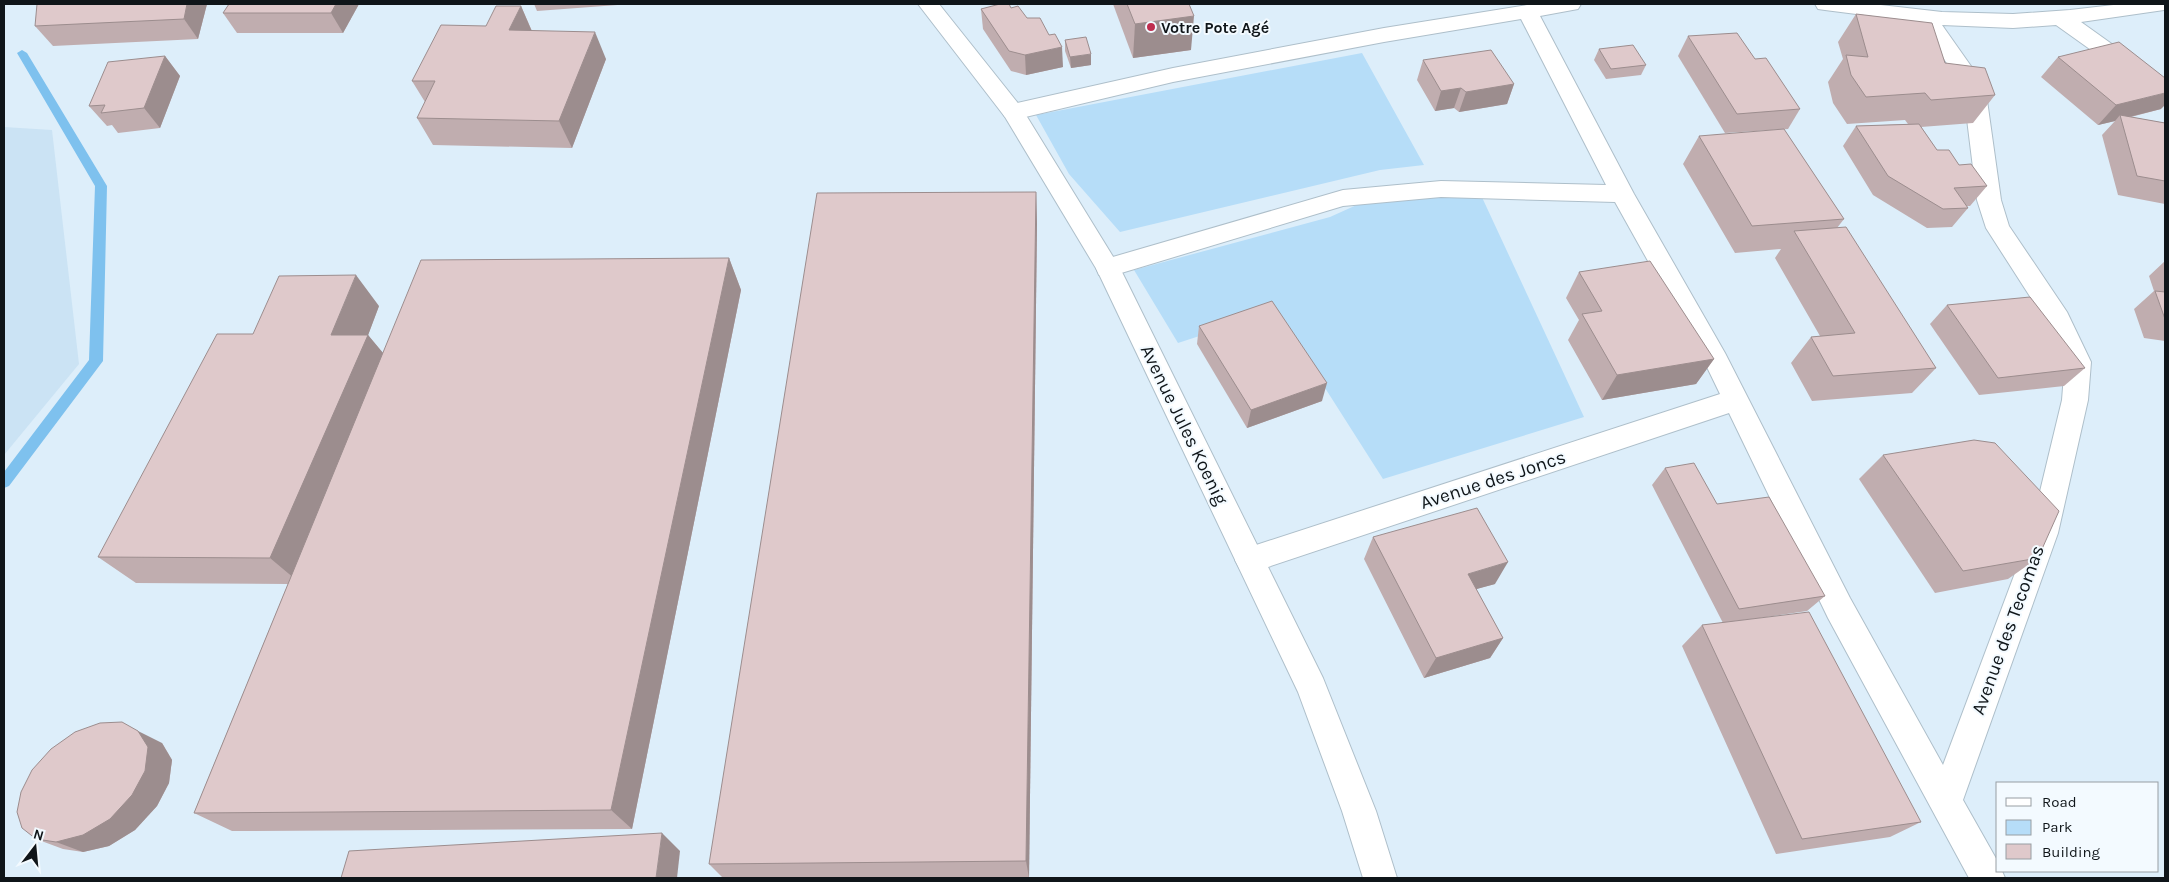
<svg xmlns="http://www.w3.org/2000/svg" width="2169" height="882" viewBox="0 0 2169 882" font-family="Karla,sans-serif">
<rect width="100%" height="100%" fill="#ddeefa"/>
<!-- built -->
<path fill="#cbe3f4" d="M4,127L52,130L79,364L4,455Z"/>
<!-- green -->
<g fill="#b6ddf8">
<path d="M1362,53L1424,165L1380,170L1120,232L1069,174L1036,115Z"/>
<path d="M1480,193L1584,417L1383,479L1276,311L1178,343L1134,270L1330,217L1361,203Z"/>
</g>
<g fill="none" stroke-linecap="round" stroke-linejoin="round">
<!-- stream -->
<path fill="#7ec1ee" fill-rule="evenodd" d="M22,50L27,53L107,186L103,361L9,486L4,488V472L89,360L95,186L17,53Z"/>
<!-- minor casing -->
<g stroke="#aebfca" stroke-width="2">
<path id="minor" d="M1581,4L1578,9L1540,16L1634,194L1725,353L1850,598L1943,765L2030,533L2062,400L2065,362L2047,323L1986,228L1977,200L1963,87L1919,22L1825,10L1818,9L1815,4H1872L1942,12L2013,14L2070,10L2122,4H2165L2164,10L2081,22L2165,82V99L2157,97L2056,25L2013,28L1942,25L1985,86L2001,200L2009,226L2067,312L2091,362L2088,400L2058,533L1963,800L1998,862V871H2002L2005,878H1969L1828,618L1729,413L1250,573L1240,569L1235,560L1240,551L1250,547L1720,394L1705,363L1615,202L1441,197L1343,206L1108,277L1099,275L1096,268L1099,261L1343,190L1441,181L1606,185L1521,19L1384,42L1173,82L1013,120L1005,117L1002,112L1005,107L1013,104L1173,68L1384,28L1527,5Z"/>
</g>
<!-- tertiary casing -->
<g stroke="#aebfca" stroke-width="2">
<path id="tertiary" d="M918,4H939L1021,107L1120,268L1323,678L1376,811L1397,878H1363L1342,811L1298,692L1097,270L1005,117Z"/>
</g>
<!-- minor -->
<use href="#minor" fill="#fff" fill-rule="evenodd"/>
<!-- tertiary -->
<use href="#tertiary" fill="#fff" fill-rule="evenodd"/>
</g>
<!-- wall -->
<g fill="#c0adaf">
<path d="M207,4L198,39L53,46L35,26Z"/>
<path d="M229,4H359L343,33H237L223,13Z"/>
<path d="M534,4H631L537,11Z"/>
<path d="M1113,4H1189L1191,50L1133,58Z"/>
<path d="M521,6L532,31L606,59L572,148L433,145L417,118L425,102L412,81L486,26Z"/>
<path d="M1011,8L1063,67L1026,75L1011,71L983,29L981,9Z"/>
<path d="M1856,14L1945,63L1995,95L1973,123L1921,127L1937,150L1959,165L1987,186L1970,206H1967L1968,208L1952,227L1927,228L1873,195L1843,146L1856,126L1908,124L1905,120L1847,124L1833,103L1828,82L1843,59L1838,42Z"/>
<path d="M1688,36L1755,59L1800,109L1788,129L1725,133L1678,56Z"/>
<path d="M1065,40L1091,65L1071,68L1065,51Z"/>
<path d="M1599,49L1646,65L1641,75L1606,79L1594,60Z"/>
<path d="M165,56L180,76L160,128L118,133L112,125L107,126L89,106Z"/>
<path d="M2058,57L2161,109L2131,117L2165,123V204L2118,195L2102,135L2115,121L2098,125L2041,77Z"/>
<path d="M1423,60L1514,84L1507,104L1459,112L1454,108L1435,111L1417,80Z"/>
<path d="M1699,136L1844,219L1837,228L1936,368L1912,393L1812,401L1791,363L1811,337L1820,336L1775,258L1781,249L1735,253L1683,164Z"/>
<path d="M1036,192L1037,224L1029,878H723L709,864Z"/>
<path d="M729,258L741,290L632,829L232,831L194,813L288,584L136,583L98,557L253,334L379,306L368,335L383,353Z"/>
<path d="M2165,261V341L2144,338L2134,309L2154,291L2149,276Z"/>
<path d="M1579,272L1714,359L1696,384L1602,400L1568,340L1579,320L1566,298Z"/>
<path d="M1947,305L2085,368L2064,386L1979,395L1930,324Z"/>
<path d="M1199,326L1322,401L1247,428L1197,344Z"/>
<path d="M1883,455L2038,558L2008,579L1935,593L1859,479Z"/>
<path d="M1665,468L1717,504L1825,596L1807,611L1747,620L1921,822L1890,837L1776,854L1682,646L1702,625L1723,623L1652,485Z"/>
<path d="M1373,537L1495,584L1476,589L1503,638L1490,658L1424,678L1364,559Z"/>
<path d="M162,743L172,760L169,783L157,806L135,830L109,846L83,852L63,849L36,839Z"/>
</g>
<!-- shaded-wall -->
<g fill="#9c8d8e">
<path d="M187,4H207L198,39L184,19Z"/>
<path d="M336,4H359L343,33L331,13Z"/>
<path d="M521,6L533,34L509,30Z"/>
<path d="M1194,16L1191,50L1133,58L1135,24Z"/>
<path d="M595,32L606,59L572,148L559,121Z"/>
<path d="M1062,47L1063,67L1026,75L1025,55Z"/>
<path d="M1091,54V65L1071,68L1070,57Z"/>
<path d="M165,56L180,76L160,128L144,108Z"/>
<path d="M1514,84L1507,104L1459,112L1466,92Z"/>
<path d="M1461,88L1454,108L1435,111L1441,91Z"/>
<path d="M2165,93V105L2161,109L2121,119L2120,115L2115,121L2098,125L2116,105Z"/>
<path d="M1036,192L1037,224L1029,878L1026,861Z"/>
<path d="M729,258L741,290L632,829L611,810Z"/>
<path d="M356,275L379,306L367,338L368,335L393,365L301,584L270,558L331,335Z"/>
<path d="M1714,359L1696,384L1602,400L1617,375Z"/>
<path d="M1327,383L1322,401L1247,428L1251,410Z"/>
<path d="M1508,562L1495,584L1455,595L1468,574Z"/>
<path d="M1503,638L1490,658L1424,678L1436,658Z"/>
<path d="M138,731L162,743L172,760L169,783L157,806L135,830L109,846L83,852L56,842Z"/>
<path d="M662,833L680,851L677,878H656Z"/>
</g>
<!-- building -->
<g fill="#dfc9cb" stroke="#9c8d8e">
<path d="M37,4H187L184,19L35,26Z"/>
<path d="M229,4H336L331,13H223Z"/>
<path d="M1000,4H1009L1011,8L1018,6L1027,18H1040L1049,35L1055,34L1062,47L1025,55L1009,51L981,9Z"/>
<path d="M1127,4H1189L1194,16L1135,24Z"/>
<path d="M496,6H521L509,30L595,32L559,121L417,118L435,81H412L441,25L486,26Z"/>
<path d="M1856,14L1932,23L1945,63L1985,68L1995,95L1931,100L1925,93L1866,97L1851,75L1846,55L1868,57Z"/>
<path d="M1737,33L1755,59L1766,58L1800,109L1737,114L1688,36Z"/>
<path d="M1086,37L1091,54L1070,57L1065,40Z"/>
<path d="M2119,42L2165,78V93L2116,105L2058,57Z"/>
<path d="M1633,45L1646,65L1611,69L1599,49Z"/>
<path d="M1491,50L1514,84L1466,92L1461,88L1441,91L1423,60Z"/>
<path d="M165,56L144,108L101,113L105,105L89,106L108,62Z"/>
<path d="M2120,115L2165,123V181L2137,176Z"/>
<path d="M1919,124L1937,150H1949L1959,165L1971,164L1987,186L1954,188L1968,208L1943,209L1888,176L1856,126Z"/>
<path d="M1784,129L1844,219L1752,226L1699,136Z"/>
<path d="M1036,192L1026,861L709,864L817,193Z"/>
<path d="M1846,227L1936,368L1833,376L1811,337L1855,333L1794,231Z"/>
<path d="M729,258L611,810L194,813L421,260Z"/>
<path d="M1650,261L1714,359L1617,375L1582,314L1602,311L1579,272Z"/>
<path d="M356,275L331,335H368L270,558L98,557L217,334H253L279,276Z"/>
<path d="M2155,291L2165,292V319Z"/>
<path d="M2030,297L2085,368L1998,378L1947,305Z"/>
<path d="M1272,301L1327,383L1251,410L1199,326Z"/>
<path d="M1974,440L1995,443L2059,511L2038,558L1963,571L1883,455Z"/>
<path d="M1694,463L1717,504L1769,497L1825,596L1739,609L1665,468Z"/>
<path d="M1477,508L1508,562L1468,574L1503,638L1436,658L1373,537Z"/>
<path d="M1809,612L1921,822L1802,839L1702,625Z"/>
<path d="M122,722L138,731L148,747L145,771L132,795L110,819L83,835L56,842L36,839L22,828L17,812L21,792L32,770L51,749L75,732L100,723Z"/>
<path d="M662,833L656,878H341L349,851Z"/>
</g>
<!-- markers -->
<circle fill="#bf2e4f" stroke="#f3faff" stroke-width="2" cx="1151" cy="27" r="5"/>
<g text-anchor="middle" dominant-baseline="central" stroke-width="4" stroke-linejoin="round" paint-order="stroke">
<!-- far-poi labels -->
<g font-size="16" font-weight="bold" fill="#0f1519" stroke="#f3faff" text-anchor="start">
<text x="1161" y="27">Votre Pote Agé</text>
</g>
<!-- street labels -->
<g font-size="19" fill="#0f1519" stroke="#f3faff">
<text transform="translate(1184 425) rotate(64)">Avenue Jules Koenig</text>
<text transform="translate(1493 480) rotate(-18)">Avenue des Joncs</text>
<text transform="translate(2008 630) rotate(-70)">Avenue des Tecomas</text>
</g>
</g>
<!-- border -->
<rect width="2169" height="882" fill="none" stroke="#0f1519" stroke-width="10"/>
<!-- legend -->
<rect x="1996" y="782" width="162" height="90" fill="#f3faff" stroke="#989ea3"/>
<rect x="2006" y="798" width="25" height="8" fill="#ffffff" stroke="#989ea3"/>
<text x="2042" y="807" font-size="15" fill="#0f1519">Road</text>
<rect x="2006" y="820" width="25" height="15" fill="#b6ddf8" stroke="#989ea3"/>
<text x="2042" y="832" font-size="15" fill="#0f1519">Park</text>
<rect x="2006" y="844" width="25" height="15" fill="#dfc9cb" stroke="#989ea3"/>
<text x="2042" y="857" font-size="15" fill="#0f1519">Building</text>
<!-- north arrow -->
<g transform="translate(35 847) rotate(16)" stroke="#f3faff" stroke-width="4" paint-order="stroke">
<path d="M0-4L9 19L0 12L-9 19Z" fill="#0f1519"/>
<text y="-8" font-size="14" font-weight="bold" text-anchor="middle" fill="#0f1519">N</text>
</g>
</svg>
